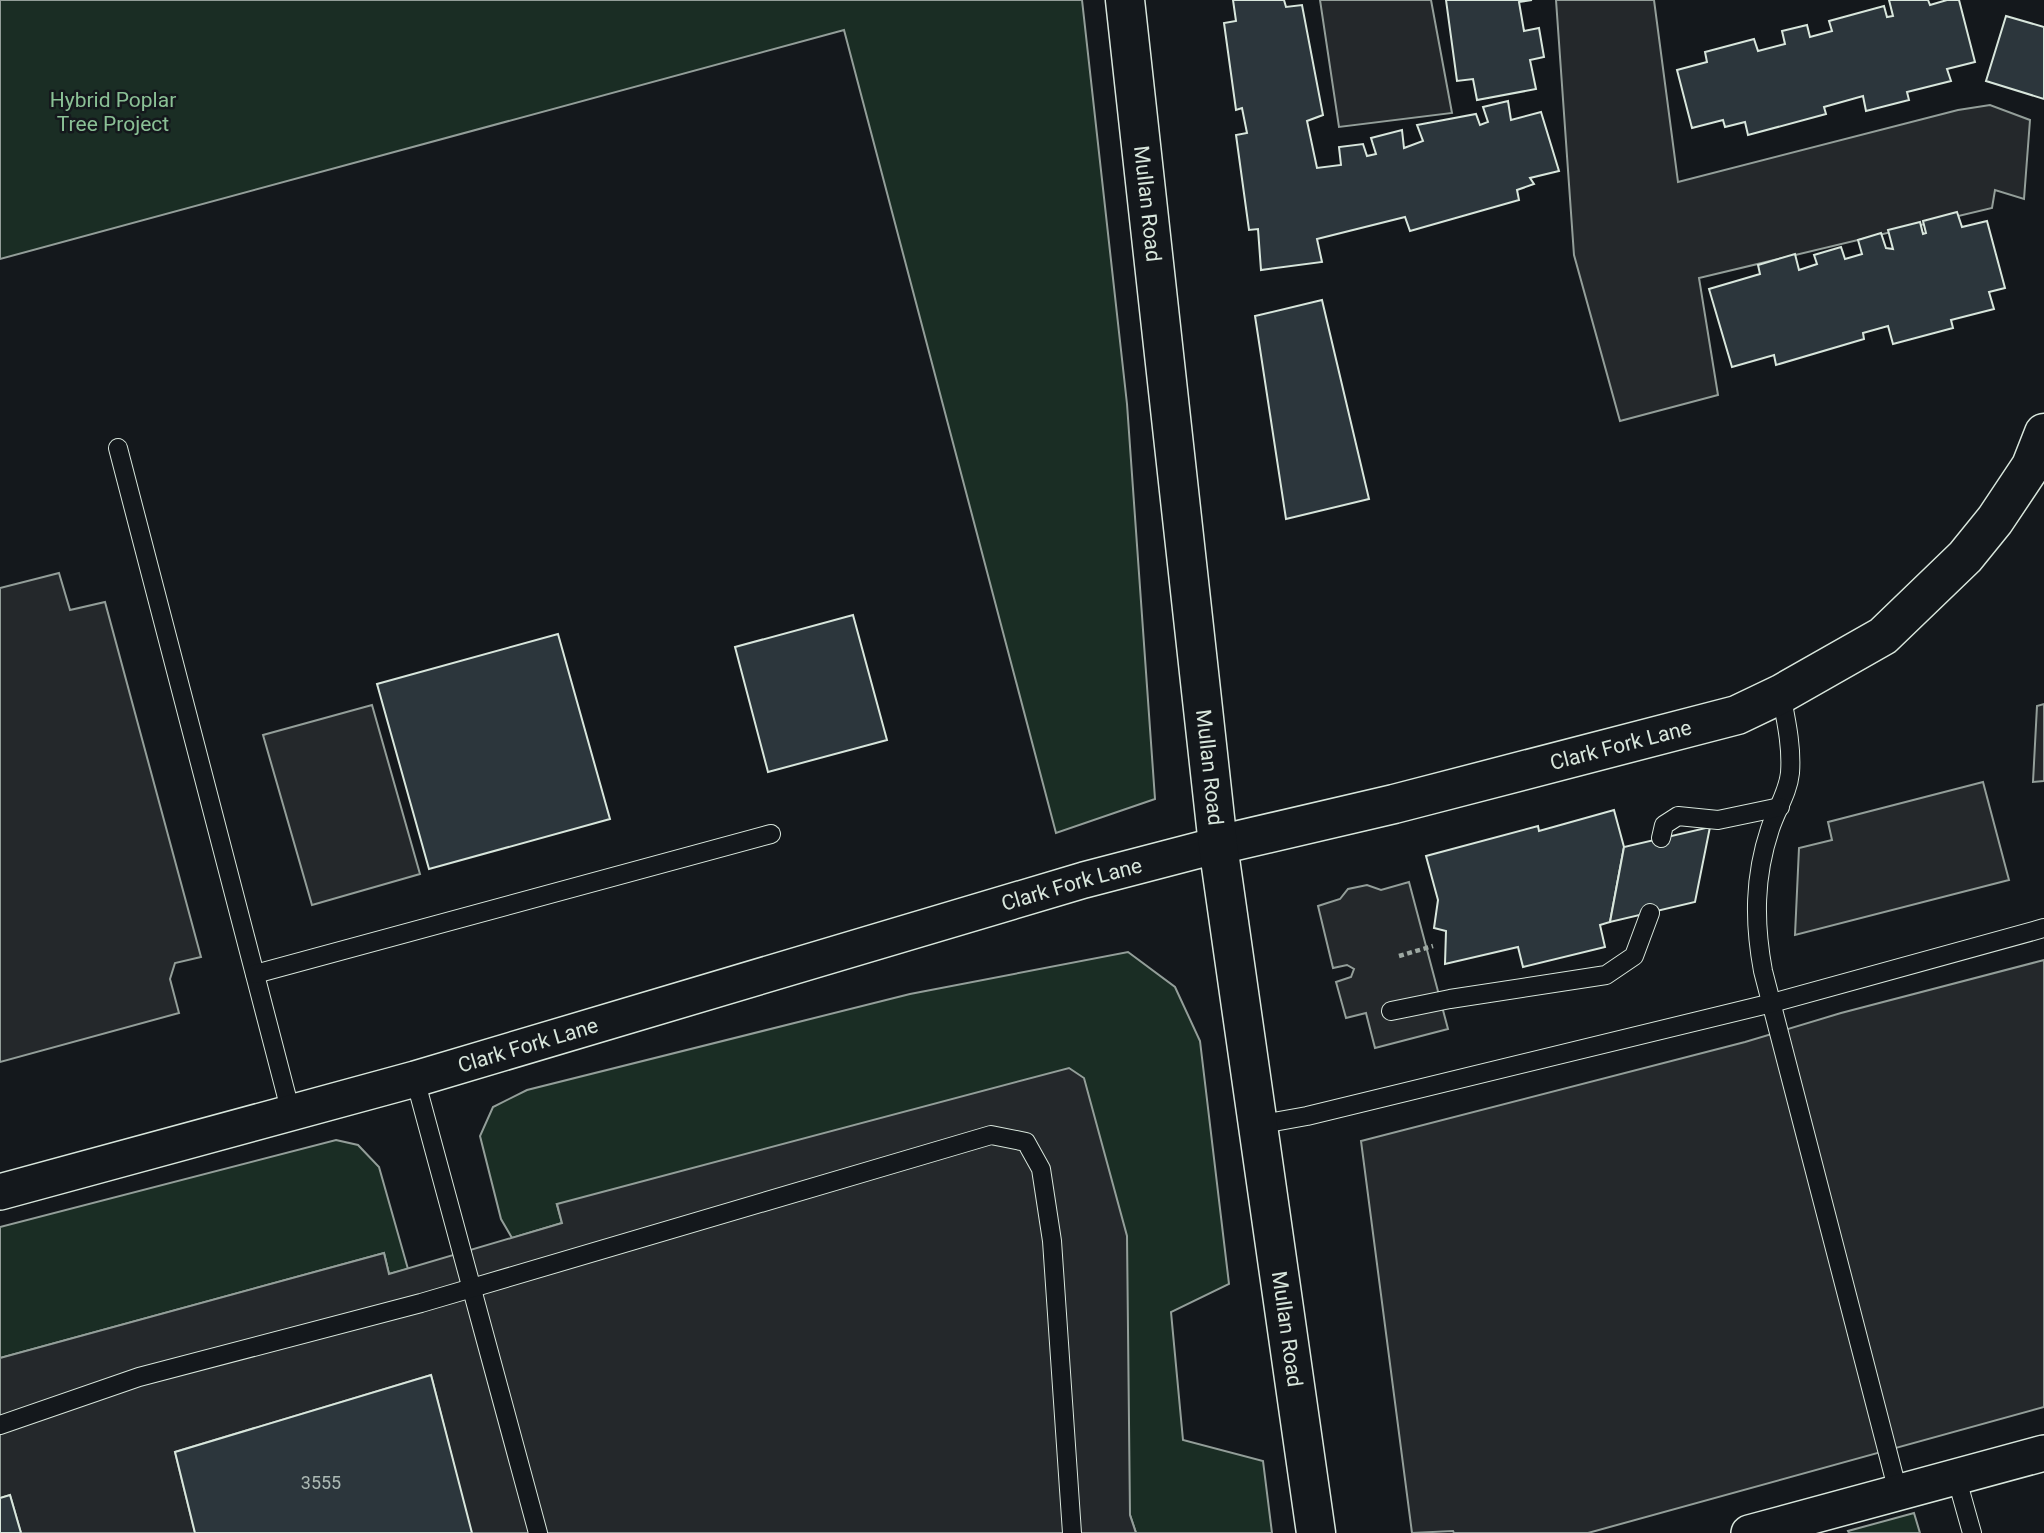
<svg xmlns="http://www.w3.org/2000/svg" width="2044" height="1533" viewBox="0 0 2044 1533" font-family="Roboto,sans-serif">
<rect width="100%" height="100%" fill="#14181c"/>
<!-- green -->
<g fill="#1a2d24" stroke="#939e99" stroke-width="2">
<path d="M0,0H1082L1127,404L1155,799L1056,833L844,30L0,259Z"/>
<path d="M1128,952L1175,987L1200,1041L1229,1284L1171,1312L1183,1440L1263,1461L1272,1533H1136L1130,1515L557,1205L562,1223L512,1238L501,1219L480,1136L493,1107L527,1090L910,994Z"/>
<path d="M336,1140L358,1145L379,1167L408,1269L389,1274L384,1253L0,1358V1227Z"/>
<path d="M1914,1513L1920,1533H1849L1848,1531Z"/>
</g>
<!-- parking -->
<g fill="#24282b" stroke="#939e99" stroke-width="2">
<path d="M1320,0H1431L1452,113L1339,127Z"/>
<path d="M1556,0H1654L1678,182L1958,110L1990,105L2030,120L2024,199L1995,190L1992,208L1699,278L1718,395L1620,421L1574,255Z"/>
<path d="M59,573L70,610L105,602L201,957L175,963L170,979L179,1013L0,1062V588Z"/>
<path d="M2044,704V781L2033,782L2037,706Z"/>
<path d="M372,705L420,874L312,905L263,735Z"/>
<path d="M1983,782L2009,880L1795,935L1799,848L1832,840L1828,822Z"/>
<path d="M1409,882L1448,1029L1375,1048L1366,1013L1346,1018L1336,982L1351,977L1354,969L1347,965L1333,968L1318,906L1340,899L1348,889L1367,885L1381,890Z"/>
<path d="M2044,960V1407L1588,1533H1454L1453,1531L1412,1533L1361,1141L1745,1042L1841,1013Z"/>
<path d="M1069,1068L1084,1078L1127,1236L1130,1515L1136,1533H471L431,1375L175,1452L195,1533H21L10,1495L0,1498V1358L384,1253L389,1274L562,1223L557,1204Z"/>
</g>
<!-- building -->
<g fill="#2c363c" stroke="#d8e6dc" stroke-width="2">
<path d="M1233,0H1284L1286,7L1302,5L1323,115L1307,121L1317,168L1341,165L1339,147L1363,144L1367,156L1376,154L1371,138L1402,130L1404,148L1423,141L1417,125L1476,114L1480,125L1488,122L1483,107L1508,101L1511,120L1541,112L1559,171L1530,178L1534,184L1517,190L1519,200L1410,231L1405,217L1317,239L1322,262L1261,270L1258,229L1249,230L1236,135L1247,133L1242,108L1236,110L1224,23L1236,21Z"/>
<path d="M1446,0H1532L1519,2L1524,31L1539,28L1544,57L1530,60L1536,89L1477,100L1473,79L1457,81Z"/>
<path d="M1889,0H1928L1930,5L1947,0H1959L1975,62L1947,69L1951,81L1907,92L1909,100L1866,111L1863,96L1824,107L1826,114L1748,135L1745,122L1725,127L1723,120L1692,128L1677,70L1707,62L1705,52L1754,39L1758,51L1785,44L1782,31L1807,25L1810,37L1832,31L1829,21L1884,6L1887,17L1893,16Z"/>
<path d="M2006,16L2044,27V99L1986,81Z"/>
<path d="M1957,212L1962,227L1987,221L2005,288L1989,292L1994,309L1951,320L1953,328L1893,344L1888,326L1863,333L1864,339L1776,365L1774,355L1732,367L1709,289L1760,274L1758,265L1795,254L1799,270L1817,264L1814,255L1841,247L1845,259L1862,254L1858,240L1881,233L1886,248L1893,249L1888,230L1920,222L1923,234L1926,233L1923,221Z"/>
<path d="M1322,300L1369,499L1286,519L1255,316Z"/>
<path d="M853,615L887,740L768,772L735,647Z"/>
<path d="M558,634L610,819L429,869L377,684Z"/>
<path d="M1614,810L1624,847L1610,922L1600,925L1605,947L1523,967L1518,947L1445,964L1446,931L1434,928L1438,900L1426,856L1538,826L1539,831Z"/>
<path d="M1710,827L1695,902L1610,922L1624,847Z"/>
<path d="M431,1375L472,1533H195L175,1452Z"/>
<path d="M10,1495L21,1533H0V1498Z"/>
</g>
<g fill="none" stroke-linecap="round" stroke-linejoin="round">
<!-- service casing -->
<g stroke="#d8e6dc" stroke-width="20">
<g id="service">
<path d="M118,448L291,1113"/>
<path d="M1781,694C1786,720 1792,746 1790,773C1788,793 1776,810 1770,829C1754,877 1754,922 1763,971L1898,1492"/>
<path d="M1661,838L1664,825L1678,816L1718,820L1780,807"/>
<path d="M255,974L771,834"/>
<path d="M1391,1011L1450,999L1606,975L1634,956L1650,913"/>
<path d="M415,1079L538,1533"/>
<path d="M1257,1125L1307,1116L1772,1003L2044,928"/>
<path d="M0,1425L139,1377L421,1303L991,1135L1026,1142L1041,1169L1052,1241L1072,1533"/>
<path d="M1956,1476L1972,1533"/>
</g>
</g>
<!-- minor casing -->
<g stroke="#d8e6dc" stroke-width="38">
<g id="minor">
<path id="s1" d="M0,1192L415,1079L1084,880L1218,845"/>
<path d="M1749,1533L2044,1453"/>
</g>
</g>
<!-- tertiary casing -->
<g stroke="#d8e6dc" stroke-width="41">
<g id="tertiary">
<path id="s2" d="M1218,845L1394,804L1737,715L1781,694L1883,636L1965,557L1995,520L2031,466L2044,433"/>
</g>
</g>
<!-- primary casing -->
<g stroke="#d8e6dc" stroke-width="41">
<g id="primary">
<path id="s3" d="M1125,0L1218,845L1316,1533"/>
</g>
</g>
<!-- path -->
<path stroke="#9da8a2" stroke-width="4.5" stroke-dasharray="5 3.5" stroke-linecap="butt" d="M1399,956L1433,946"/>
<!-- service -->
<use href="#service" stroke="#14181c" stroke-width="18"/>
<!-- minor -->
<use href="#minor" stroke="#14181c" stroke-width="35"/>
<!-- tertiary -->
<use href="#tertiary" stroke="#14181c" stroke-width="38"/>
<!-- primary -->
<use href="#primary" stroke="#14181c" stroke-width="38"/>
</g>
<g text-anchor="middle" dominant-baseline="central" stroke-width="5" stroke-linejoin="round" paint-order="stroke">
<!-- number labels -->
<g font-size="18" fill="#adbab4">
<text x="321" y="1482">3555</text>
</g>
<!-- park labels -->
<g font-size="21" fill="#8ac095" stroke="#14181c">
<text x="113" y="100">Hybrid Poplar<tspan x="113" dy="24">Tree Project</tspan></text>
</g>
<!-- street labels -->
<g font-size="21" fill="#d8e6dc" stroke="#14181c">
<text stroke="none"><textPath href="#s3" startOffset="205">Mullan Road</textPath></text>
<text stroke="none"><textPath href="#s2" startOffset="415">Clark Fork Lane</textPath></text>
<text stroke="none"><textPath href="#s3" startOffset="772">Mullan Road</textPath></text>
<text stroke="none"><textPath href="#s1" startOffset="1115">Clark Fork Lane</textPath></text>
<text stroke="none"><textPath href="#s1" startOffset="548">Clark Fork Lane</textPath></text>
<text stroke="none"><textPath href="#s3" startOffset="1339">Mullan Road</textPath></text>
</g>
</g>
</svg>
